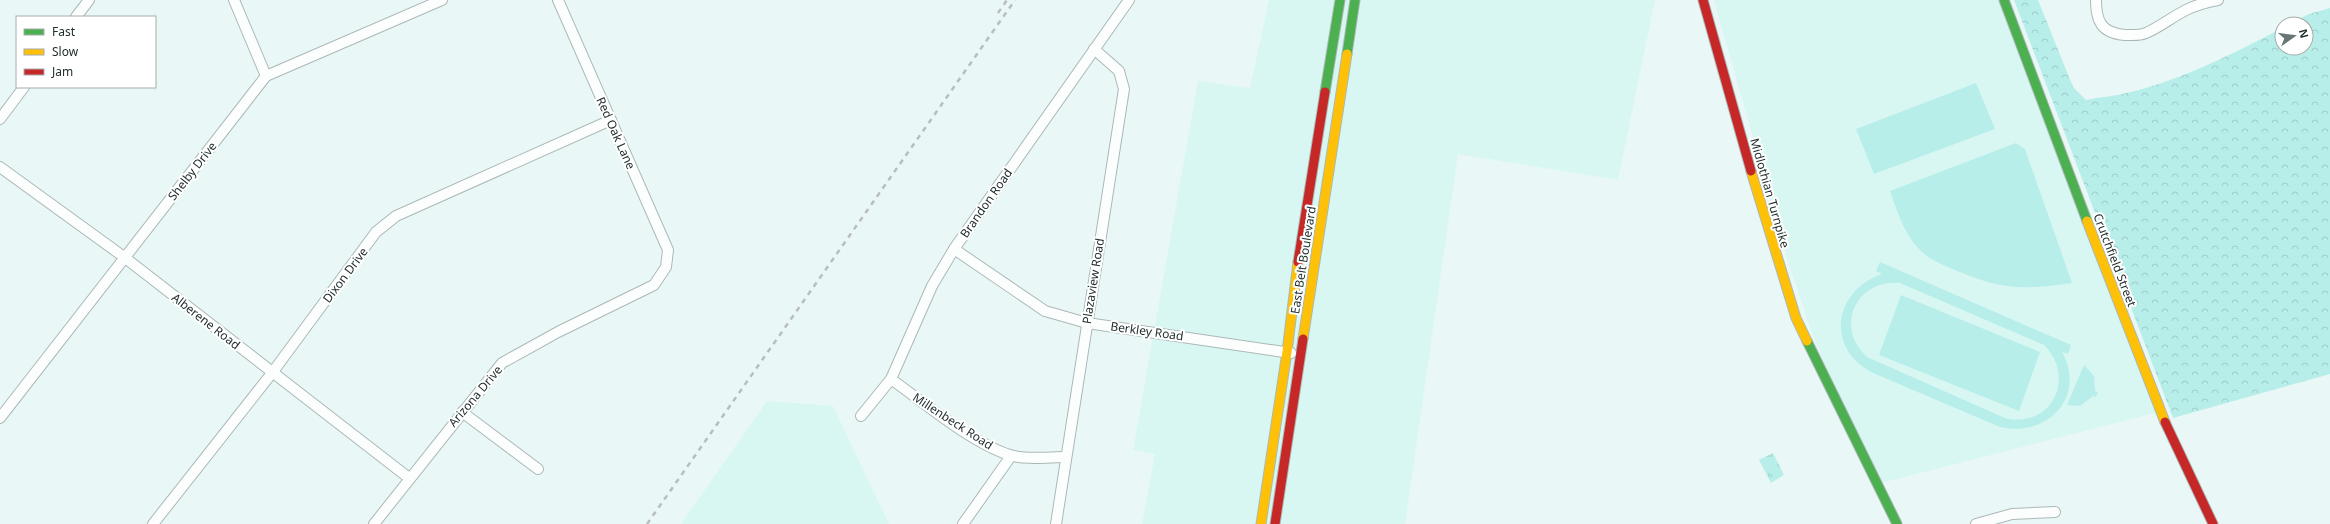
<svg xmlns="http://www.w3.org/2000/svg" width="2330" height="524" viewBox="0 0 2330 524" font-family="'Noto Sans',sans-serif">
<defs>
<pattern id="forest-crowns" width="20" height="18" patternUnits="userSpaceOnUse"><rect width="20" height="18" fill="#b8eee9"/><path d="M2 6a3 3 0 1 1 6 0M12 15a3 3 0 1 1 6 0" fill="none" stroke="#9eccc8"/></pattern>
<pattern id="park-tufts" width="24" height="20" patternUnits="userSpaceOnUse"><rect width="24" height="20" fill="#b8eee9"/><path d="M3 7l-1-3M5 7V3M7 7l1-3M15 17l-1-3M17 17v-4M19 17l1-3" fill="none" stroke="#9eccc8"/></pattern>
</defs>
<rect width="100%" height="100%" fill="#e9f8f6"/>
<!-- built -->
<g fill="#d8f7f3">
<path d="M1269,0H1655L1618,180L1458,154L1405,524H1142L1155,454L1133,450L1198,81L1250,88Z"/>
<path d="M1714,0H2003L2159,412L1877,484L1813,336L1788,261Z"/>
<path d="M767,401L833,406L889,524H681Z"/>
</g>
<!-- grass -->
<g fill="#b8eee9" fill-rule="evenodd">
<path d="M1976,83L1995,129L1874,174L1856,129Z"/>
<path d="M2016,143L2025,149L2072,283C2022,290 2002,290 1955,270C1941,264 1929,260 1918,248C1904,233 1897,211 1890,191Z"/>
<path d="M1880,262L2071,345L2068,354L2062,352C2087,397 2047,438 2000,427L1873,373C1825,349 1833,291 1882,274L1876,271ZM1900,283L2044,345C2077,378 2051,429 2005,418L1867,357C1834,327 1856,279 1900,283Z"/>
<path d="M1901,295L2040,352L2019,411L1879,355Z"/>
<path d="M2084,365L2094,376L2095,391L2098,392L2096,397L2093,396L2080,406L2067,405Z"/>
</g>
<!-- forest -->
<path fill="url(#forest-crowns)" d="M2014,0H2038L2073,87L2086,100C2100,97 2116,96 2131,92C2183,79 2235,53 2282,28V48H2306V24H2289L2309,14L2330,8V374L2173,418Z"/>
<!-- park -->
<path fill="url(#park-tufts)" d="M1773,453L1784,475L1771,483L1759,460Z"/>
<g fill="none" stroke-linecap="round" stroke-linejoin="round">
<!-- street casing -->
<g stroke="#abb8b7" stroke-width="12">
<g id="street">
<path d="M234,0L266,76"/>
<path d="M2096,0C2096,21 2101,33 2125,35C2132,35 2139,36 2146,33C2160,27 2172,17 2186,10C2196,5 2207,2 2218,0"/>
<path d="M76,17L89,0"/>
<path d="M0,119L24,87"/>
<path d="M0,167L124,257L409,478"/>
<path d="M954,249L1045,311L1087,323L1291,353"/>
<path d="M891,379C923,402 973,444 1010,455C1024,460 1050,457 1065,457"/>
<path d="M462,412L538,469"/>
<path d="M861,416L891,379L932,286L954,249L1129,0"/>
<path d="M0,418L266,76L442,0"/>
<path d="M153,524L272,373L376,232L396,216L611,120"/>
<path d="M374,524L502,363L558,332L654,285L666,267L668,250L558,0"/>
<path d="M963,524L1011,456"/>
<path d="M1056,524L1124,89L1119,71L1094,49"/>
<path d="M1976,524L2012,514L2055,512"/>
</g>
</g>
<!-- fast casing -->
<g stroke="#abb8b7" stroke-width="11">
<g id="fast">
<path d="M2004,0L2087,221"/>
<path d="M1347,54L1355,0"/>
<path d="M1325,92L1340,0"/>
<path d="M1807,341L1897,524"/>
</g>
</g>
<!-- slow casing -->
<g stroke="#abb8b7" stroke-width="11">
<g id="slow">
<path d="M1751,171L1796,318L1807,341"/>
<path d="M2087,221L2165,422"/>
<path d="M1303,339L1347,54"/>
<path d="M1261,524L1287,352L1298,262"/>
</g>
</g>
<!-- jam casing -->
<g stroke="#abb8b7" stroke-width="11">
<g id="jam">
<path d="M1703,0L1751,171"/>
<path d="M1298,262L1325,92"/>
<path d="M2165,422L2213,524"/>
<path d="M1275,524L1303,339"/>
</g>
</g>
<!-- street -->
<use href="#street" stroke="#fcfefe" stroke-width="10"/>
<!-- fast -->
<use href="#fast" stroke="#4caf50" stroke-width="9"/>
<!-- slow -->
<use href="#slow" stroke="#ffc107" stroke-width="9"/>
<!-- jam -->
<use href="#jam" stroke="#c62828" stroke-width="9"/>
<!-- rail -->
<g stroke="#babdbd" stroke-width="2.5" stroke-dasharray="5 5" stroke-linecap="butt">
<path d="M998,13L1007,0"/>
<path d="M647,524L1015,0"/>
</g>
</g>
<g text-anchor="middle" dominant-baseline="central" stroke-width="4" stroke-linejoin="round" paint-order="stroke">
<!-- street labels -->
<g font-size="12" fill="#222f2e" stroke="#fff">
<text transform="translate(616 133) rotate(66)">Red Oak Lane</text>
<text transform="translate(192 171) rotate(-52)">Shelby Drive</text>
<text transform="translate(1770 193) rotate(74)">Midlothian Turnpike</text>
<text transform="translate(986 203) rotate(-55)">Brandon Road</text>
<text transform="translate(1303 260) rotate(-81)">East Belt Boulevard</text>
<text transform="translate(2115 260) rotate(69)">Crutchfield Street</text>
<text transform="translate(345 275) rotate(-53)">Dixon Drive</text>
<text transform="translate(1093 281) rotate(-81)">Plazaview Road</text>
<text transform="translate(206 321) rotate(38)">Alberene Road</text>
<text transform="translate(1147 331) rotate(8)">Berkley Road</text>
<text transform="translate(475 396) rotate(-50)">Arizona Drive</text>
<text transform="translate(953 421) rotate(33)">Millenbeck Road</text>
</g>
</g>
<!-- legend -->
<rect x="16" y="16" width="140" height="72" fill="#ffffff" stroke="#a7acab"/>
<rect x="24" y="29" width="20" height="6" fill="#4caf50" stroke="#a7acab"/>
<text x="52" y="36" font-size="12" fill="#222f2e">Fast</text>
<rect x="24" y="49" width="20" height="6" fill="#ffc107" stroke="#a7acab"/>
<text x="52" y="56" font-size="12" fill="#222f2e">Slow</text>
<rect x="24" y="69" width="20" height="6" fill="#c62828" stroke="#a7acab"/>
<text x="52" y="76" font-size="12" fill="#222f2e">Jam</text>
<!-- north arrow -->
<g transform="translate(2294 36) rotate(76)"><circle r="19" fill="#ffffff" stroke="#a7acab"/>
<path d="M0-3L7 15L0 10L-7 15Z" fill="#687574"/>
<text y="-6" font-size="11" font-weight="bold" text-anchor="middle" fill="#222f2e">N</text>
</g>
</svg>
